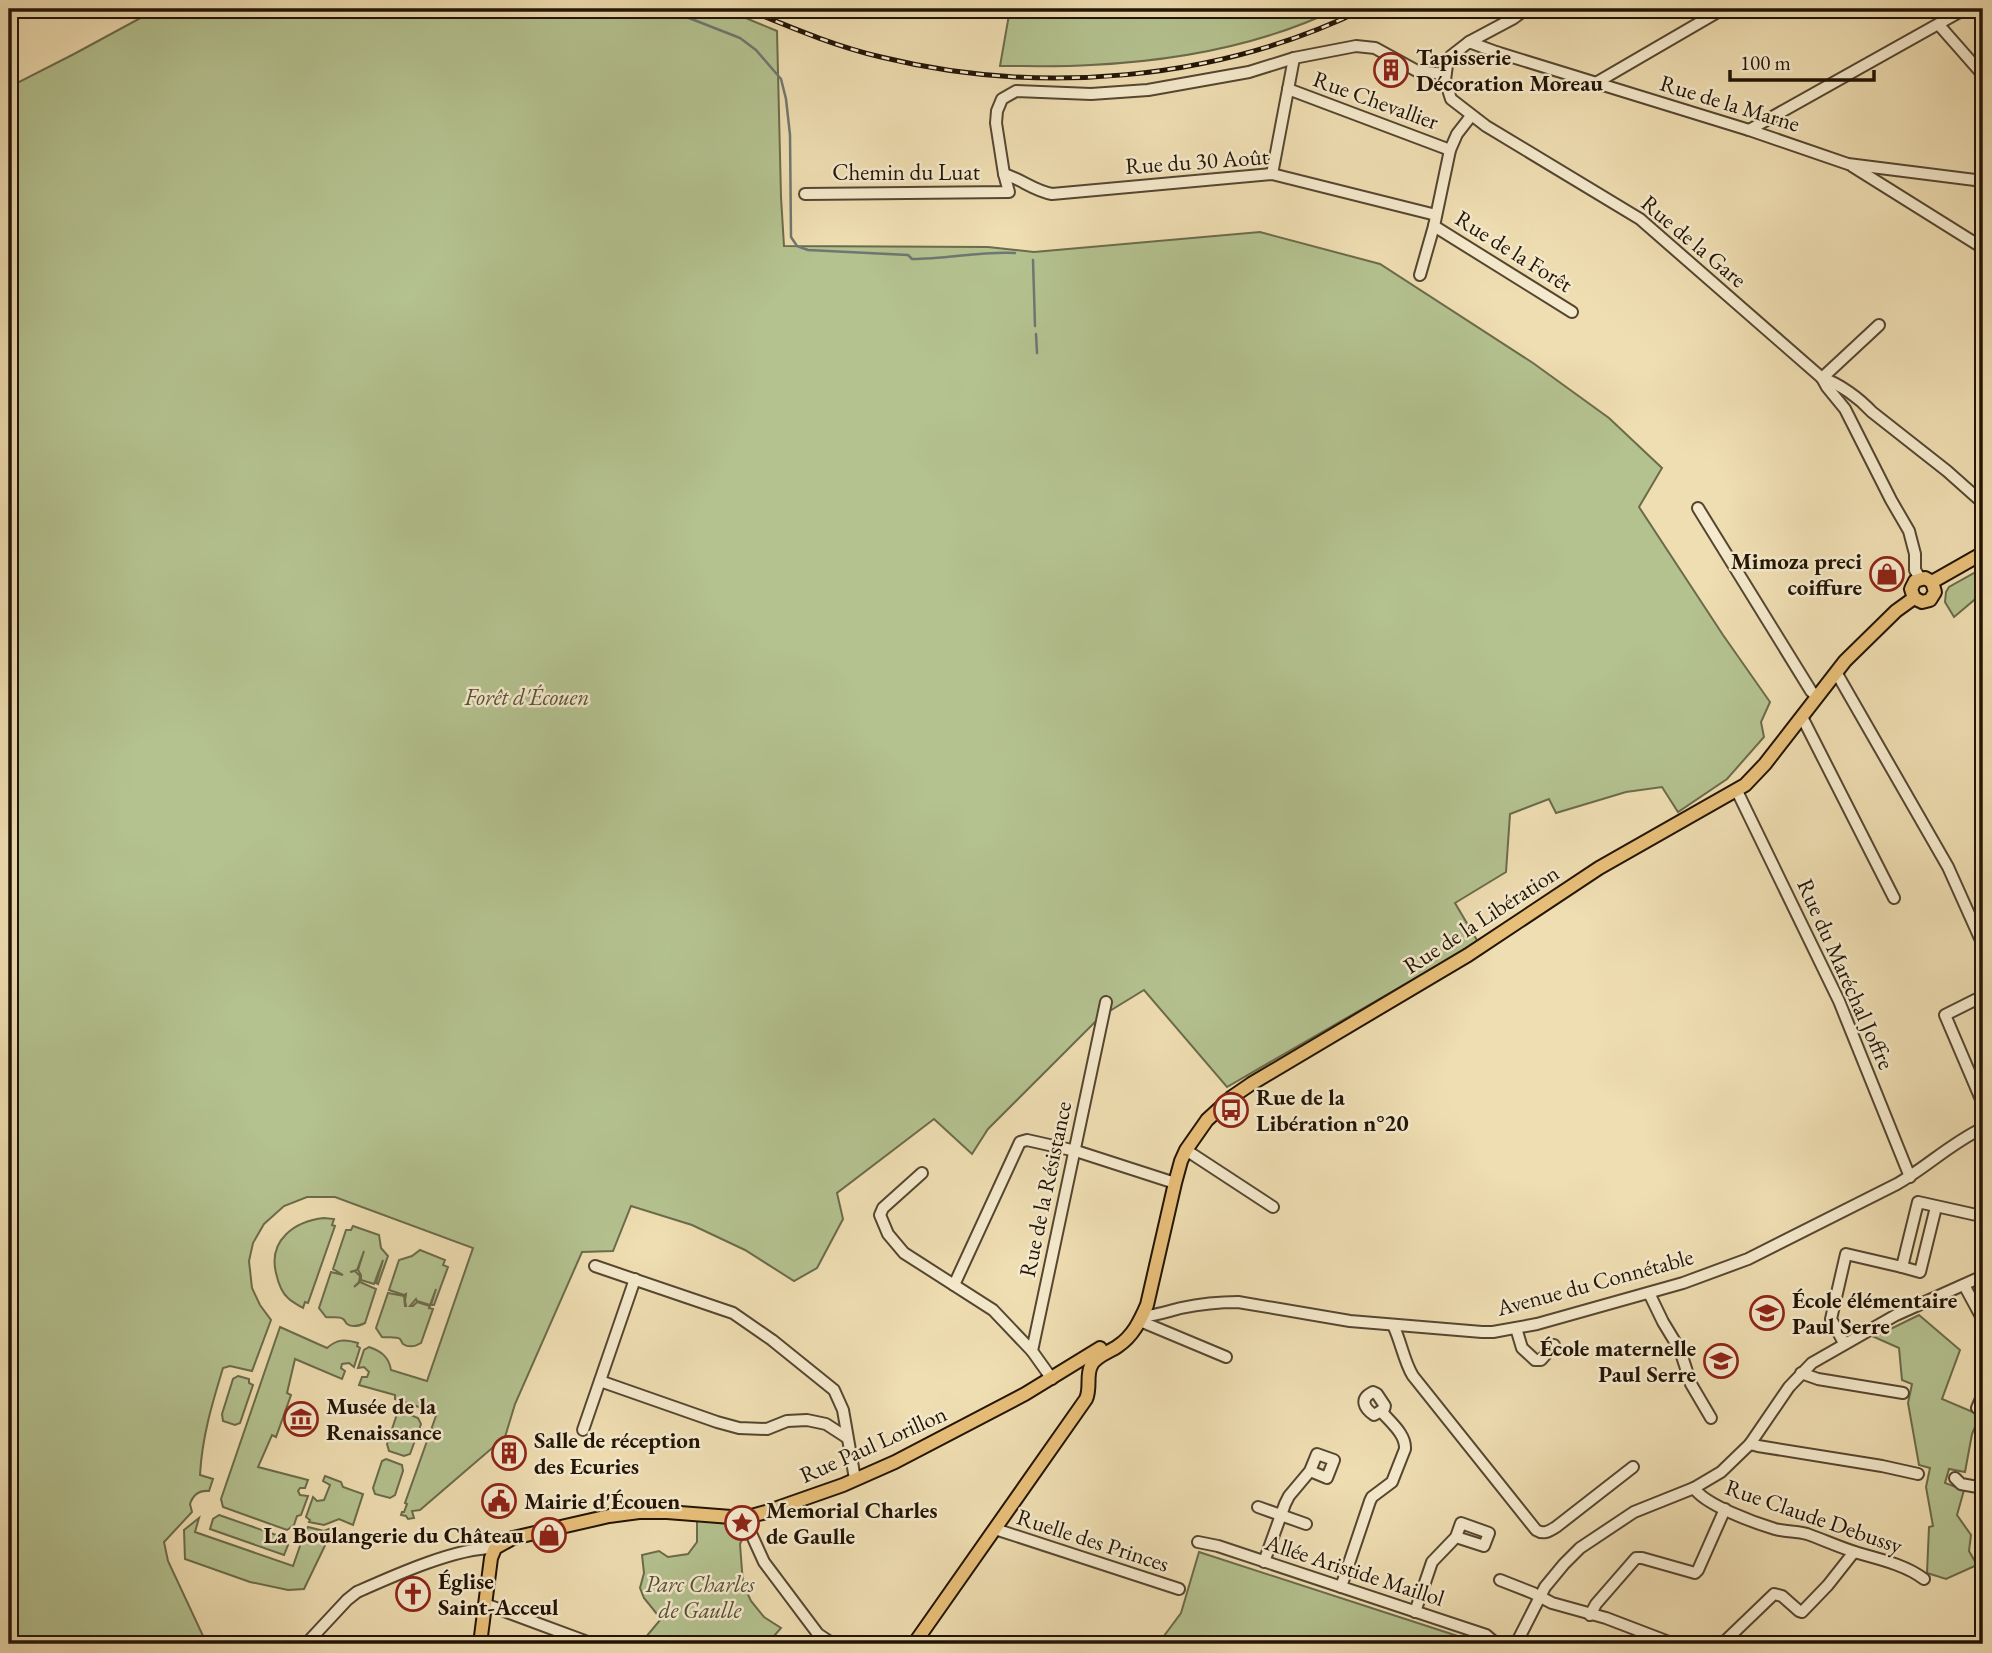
<svg xmlns="http://www.w3.org/2000/svg" width="1992" height="1653" viewBox="0 0 1992 1653" font-family="'EB Garamond',serif">
<rect width="100%" height="100%" fill="#efdeb2"/>
<filter id="stains"><feTurbulence type="fractalNoise" baseFrequency=".00286" numOctaves="4"/><feColorMatrix values="0 0 0 0 .2 0 0 0 0 .09 0 0 0 0 .02 0 0 0 .5 -.17"/></filter>
<radialGradient id="worn" r=".72"><stop offset=".6" stop-color="#630" stop-opacity="0"/><stop offset="1" stop-color="#630" stop-opacity=".3"/></radialGradient>
<!-- green -->
<g fill="#b4c290" stroke="#6b6b4b" stroke-width="2">
<path d="M157,9H724L777,31L781,197L784,246L988,247L1034,252L1260,232L1380,264L1533,363L1609,418L1662,468L1639,507L1723,635L1770,702L1761,722L1764,737L1727,779L1678,812L1662,787L1626,792L1556,813L1549,799L1510,814L1506,872L1455,903L1478,942L1227,1087L1144,990L1100,1017L988,1129L972,1154L934,1119L837,1193L843,1219L817,1268L794,1281L745,1250L692,1225L631,1206L613,1251L582,1252L515,1404L505,1437L420,1510L412,1511L414,1518L408,1519L406,1516L401,1515L402,1512H404L407,1504L405,1503L437,1413L395,1399V1395L359,1385L362,1377H367L369,1372L364,1367L358,1368L364,1350L369,1347C381,1351 389,1357 391,1370L427,1381L473,1248L335,1197H307L284,1206L264,1224L253,1243L249,1261L252,1288L260,1305L271,1320L252,1371L230,1366L223,1368C212,1404 202,1437 200,1475L213,1479L209,1491C199,1490 193,1495 190,1504L192,1512L164,1542L168,1561L204,1638L201,1644H9V87L74,54Z"/>
<path d="M1010,9H1337C1262,45 1175,61 1091,65C1061,67 1030,66 1000,66Z"/>
<path d="M1983,568V601L1979,596L1954,617L1945,602L1946,592L1949,587Z"/>
<path d="M324,1218L334,1219L332,1225L335,1226L308,1303L305,1302L303,1308C298,1305 292,1302 288,1298C281,1292 278,1282 276,1273C268,1240 295,1221 324,1218Z"/>
<path d="M353,1226L379,1235L381,1248L388,1256L378,1284L376,1283L383,1260L374,1284L361,1280V1275L358,1270L364,1251L357,1270L350,1272L355,1271L360,1276L359,1282L354,1287L360,1282L376,1289L365,1323C359,1326 353,1328 347,1324C345,1322 345,1320 343,1319C340,1316 331,1318 326,1317L319,1308L331,1272L343,1275L333,1269L346,1230H351Z"/>
<path d="M420,1250L445,1260L443,1265L448,1267L434,1305H431L436,1289L430,1305L417,1301L416,1299L410,1306H413L417,1302L430,1306L429,1308L433,1309L421,1343C416,1346 409,1348 403,1344C402,1343 401,1340 400,1339C396,1336 387,1338 382,1337L376,1328L388,1293L404,1296L405,1306H406L405,1301L406,1294L404,1295L389,1290L399,1260L412,1256Z"/>
<path d="M1919,1315L1960,1350L1942,1399L1980,1415L1972,1434L1965,1472L1949,1469L1945,1483L1964,1490L1957,1515L1971,1535L1969,1551L1977,1565L1946,1579L1927,1573L1929,1527L1933,1526L1926,1487L1930,1468L1919,1465L1908,1403L1912,1384L1902,1380L1899,1348L1874,1337Z"/>
<path d="M280,1327L327,1348C337,1339 345,1339 358,1343L357,1346L360,1348L354,1367L349,1363L342,1364L341,1368L345,1371L342,1379L295,1359L287,1393L291,1395L276,1437L272,1435L258,1467L308,1480L305,1488H300L298,1491L300,1495L308,1496L301,1515L297,1516L294,1525L287,1530L223,1507L221,1499Z"/>
<path d="M238,1376L249,1379V1383L253,1385L240,1423L235,1425L223,1421L222,1414L233,1379Z"/>
<path d="M403,1412L418,1418L421,1424L410,1454L404,1456L389,1451L387,1444L397,1414Z"/>
<path d="M386,1459L402,1465L403,1471L395,1495L390,1498L375,1494L373,1488L382,1461Z"/>
<path d="M325,1476L341,1482L343,1487L363,1494L353,1525L339,1519L324,1525L309,1522L310,1520L306,1517L313,1497L317,1501L324,1500L330,1485L323,1481Z"/>
<path d="M219,1515L285,1538L288,1545L284,1555L210,1529L213,1519Z"/>
<path d="M199,1518L195,1532L293,1566L301,1543L306,1542L304,1537L308,1527L324,1531L334,1527L304,1589L288,1590L250,1582L185,1559L184,1530Z"/>
<path d="M734,1518L748,1527L740,1544L743,1584L751,1601L764,1617L781,1628L774,1636L779,1641L776,1644H640L661,1619L644,1598L640,1588L644,1573L642,1555L659,1551L668,1557L688,1554L697,1542V1519Z"/>
<path d="M1199,1552L1473,1641L1472,1644H1158L1181,1613Z"/>
</g>
<g fill="none" stroke-linecap="round" stroke-linejoin="round">
<!-- stream -->
<g stroke="#6e7771" stroke-width="2.5">
<path d="M666,9L740,38L756,50L781,79L786,99L790,135L791,237L797,246L808,250L908,255L912,259C947,259 982,251 1015,253"/>
<path d="M1033,260L1035,326"/>
<path d="M1036,334L1037,353"/>
</g>
<!-- minor casing -->
<g stroke="#554631" stroke-width="14">
<g id="minor">
<path d="M1526,9L1514,18L1469,42L1451,56L1447,65L1445,80L1451,99L1486,126L1640,219L1822,378L1827,387L1845,409L1891,500L1909,531L1915,554V570L1920,578"/>
<path d="M1939,25L1983,75"/>
<path d="M1469,42L1496,52L1749,130L1848,164L1983,181"/>
<path d="M1594,84L1723,9"/>
<path d="M1288,89L1450,150"/>
<path d="M1749,130L1965,9"/>
<path d="M1852,166L1983,248"/>
<path d="M1004,174C1021,179 1034,191 1052,194L1272,174L1436,215"/>
<path d="M1272,174L1294,58"/>
<path d="M805,194L1009,192L1004,174L996,123L997,111L1002,99L1016,91L1091,94L1148,90L1249,72L1294,58L1356,46L1375,48L1417,71L1445,74"/>
<path d="M1434,226L1572,312"/>
<path d="M1420,275L1434,226L1450,150L1457,134L1471,116"/>
<path d="M1822,378C1840,384 1859,398 1872,412L1947,471L1983,503"/>
<path d="M1822,378L1879,325"/>
<path d="M1698,508L1811,691L1816,696"/>
<path d="M1836,672L1948,867L1983,945"/>
<path d="M1802,717L1894,898"/>
<path d="M1737,791L1839,1001L1910,1177"/>
<path d="M1983,996L1945,1015L1983,1104"/>
<path d="M1186,1150L1273,1207"/>
<path d="M922,1173L883,1208L880,1215L888,1234L904,1253L993,1310L1032,1351"/>
<path d="M595,1266L733,1313L772,1340L834,1390L843,1410L855,1479"/>
<path d="M1902,1267L1920,1272L1936,1207"/>
<path d="M954,1285L1020,1142L1027,1140L1076,1151L1175,1183"/>
<path d="M1964,1285L1983,1320"/>
<path d="M1649,1293L1663,1322L1680,1350L1691,1384L1711,1418"/>
<path d="M1142,1316C1156,1316 1168,1311 1181,1308C1200,1304 1220,1302 1238,1302L1350,1321L1482,1332H1493L1537,1324L1683,1283L1748,1259L1897,1184C1927,1167 1951,1143 1983,1128"/>
<path d="M1140,1321L1226,1357"/>
<path d="M1393,1325C1401,1341 1404,1362 1413,1376L1536,1530C1544,1535 1549,1531 1556,1527L1633,1467"/>
<path d="M1516,1328L1522,1348L1535,1360H1541L1554,1345"/>
<path d="M1844,1343L1831,1319L1846,1254L1902,1267L1918,1202L1981,1216L1983,1201"/>
<path d="M1801,1373L1818,1379L1903,1393"/>
<path d="M1052,1379L1032,1351L1106,1002"/>
<path d="M600,1381L717,1422L739,1428L767,1429L787,1421L807,1420L826,1424L846,1437"/>
<path d="M1373,1392L1377,1394L1385,1406L1384,1409L1374,1415C1364,1408 1359,1399 1373,1392Z"/>
<path d="M1977,1408L1983,1394"/>
<path d="M583,1430L635,1279"/>
<path d="M1750,1444L1758,1446L1882,1466L1918,1474"/>
<path d="M1955,1478L1961,1484L1983,1488"/>
<path d="M1694,1488C1705,1505 1755,1523 1775,1529C1786,1532 1797,1531 1807,1534C1824,1540 1841,1548 1858,1553C1879,1559 1906,1565 1924,1579"/>
<path d="M1258,1507L1306,1524"/>
<path d="M744,1518L764,1562L818,1634L833,1644"/>
<path d="M995,1529L1179,1589"/>
<path d="M1198,1542L1218,1546L1486,1635L1492,1640L1494,1644"/>
<path d="M1264,1562L1285,1504L1289,1496L1310,1471L1317,1454L1334,1460L1327,1478L1310,1471"/>
<path d="M1500,1580L1533,1593L1552,1603L1606,1618L1674,1644"/>
<path d="M1341,1587L1370,1501L1372,1497L1392,1482L1405,1449C1406,1434 1390,1422 1381,1411"/>
<path d="M485,1604L593,1644"/>
<path d="M1415,1612L1432,1562L1456,1537L1461,1523L1489,1533L1484,1546L1456,1537"/>
<path d="M1590,1615L1596,1604L1636,1558H1642L1695,1573L1698,1570L1725,1509"/>
<path d="M306,1644L347,1600L357,1592C393,1576 457,1547 495,1548"/>
<path d="M1516,1644L1545,1587L1564,1564L1580,1548L1634,1512L1694,1488L1721,1472L1750,1444L1789,1387L1812,1363L1896,1315L1983,1276"/>
<path d="M1722,1644L1774,1594L1782,1596L1799,1611L1802,1612L1828,1585L1854,1552"/>
</g>
</g>
<!-- major casing -->
<g stroke="#221406" stroke-width="16">
<g id="major">
<path d="M1932,582L1983,553"/>
<path d="M1914,598L1922,602L1930,600L1935,592L1932,582"/>
<path d="M1914,598L1911,589L1915,581L1925,578L1932,582"/>
<path d="M480,1644L491,1558L495,1548L513,1538L609,1516L639,1512H667L744,1518L766,1512L843,1485L895,1462L1025,1394L1100,1348"/>
<path d="M914,1644L1086,1399C1091,1388 1086,1376 1091,1366C1095,1356 1110,1352 1118,1346C1133,1336 1140,1321 1147,1305L1175,1183L1181,1161L1186,1150L1207,1120L1232,1097L1251,1084L1468,955L1599,868L1745,785L1765,764L1845,661L1896,611L1914,598"/>
</g>
</g>
<!-- minor -->
<use href="#minor" stroke="#f5eacd" stroke-width="10"/>
<!-- major -->
<use href="#major" stroke="#e8bf79" stroke-width="12"/>
<!-- rail casing -->
<g stroke="#221406" stroke-width="5">
<path id="rail" d="M746,9C790,27 834,46 881,57C1040,96 1216,81 1364,9"/>
</g>
<!-- rail -->
<use href="#rail" stroke="#f5eacd" stroke-width="2.5" stroke-dasharray="8" stroke-linecap="butt"/>
</g>
<!-- icons -->
<defs>
<g id="building-ring" transform="scale(1.75)"><circle r="9.5" fill="#f5eacd" stroke="#8f2418" stroke-width="1.5"/><path d="M-4-6H4V6H1V3H-1V6H-4ZM-2.5-4.3h1.7v1.8h-1.7ZM.8-4.3h1.7v1.8H.8ZM-2.5-1h1.7V.8h-1.7ZM.8-1h1.7V.8H.8Z" fill="#8f2418"/></g>
<g id="shop-ring" transform="scale(1.75)"><circle r="9.5" fill="#f5eacd" stroke="#8f2418" stroke-width="1.5"/><path d="M-5-2.5h2.3a2.7 3.5 0 0 1 5.4 0H5L5.5 6h-11ZM-1.5-2.5h3a1.5 2.3 0 0 0-3 0Z" fill="#8f2418"/></g>
<g id="bus-ring" transform="scale(1.75)"><circle r="9.5" fill="#f5eacd" stroke="#8f2418" stroke-width="1.5"/><path d="M-5-6H5V4H4V6H2V4H-2V6H-4V4H-5ZM-3.5-4V0h7V-4ZM-3.5 1.2v1.5H-2V1.2ZM2 1.2v1.5H3.5V1.2Z" fill="#8f2418"/></g>
<g id="school-ring" transform="scale(1.75)"><circle r="9.5" fill="#f5eacd" stroke="#8f2418" stroke-width="1.5"/><path d="M0-5L7-2L0 1L-7-2ZM-4 1L0 2.5L4 1V4Q0 6-4 4Z" fill="#8f2418"/></g>
<g id="museum-ring" transform="scale(1.75)"><circle r="9.5" fill="#f5eacd" stroke="#8f2418" stroke-width="1.5"/><path d="M0-6L6-3V-2H-6V-3ZM-5-1h2V3h-2ZM-1-1h2V3h-2ZM3-1h2V3H3ZM-6 4H6V6H-6Z" fill="#8f2418"/></g>
<g id="civic-ring" transform="scale(1.75)"><circle r="9.5" fill="#f5eacd" stroke="#8f2418" stroke-width="1.5"/><path d="M-.6-6.5H3V-4.5H.6V-3L4-1V1h2V6H-6V1h2V-1L-.6-3ZM-1.2 2.5V6h2.4V2.5Z" fill="#8f2418"/></g>
<g id="sight-ring" transform="scale(1.75)"><circle r="9.5" fill="#f5eacd" stroke="#8f2418" stroke-width="1.5"/><path d="M0-6L1.8-2.2L6-1.7L2.9 1.2L3.7 5.4L0 3.3L-3.7 5.4L-2.9 1.2L-6-1.7L-1.8-2.2Z" fill="#8f2418"/></g>
<g id="church-ring" transform="scale(1.75)"><circle r="9.5" fill="#f5eacd" stroke="#8f2418" stroke-width="1.5"/><path d="M-1.2-6h2.4v3.5h3.3v2.4h-3.3V6h-2.4V-.1h-3.3v-2.4h3.3Z" fill="#8f2418"/></g>
</defs>
<g fill-rule="evenodd">
<use href="#building-ring" x="1391" y="70"/>
<use href="#shop-ring" x="1887" y="574"/>
<use href="#bus-ring" x="1231" y="1110"/>
<use href="#school-ring" x="1767" y="1313"/>
<use href="#school-ring" x="1721" y="1361"/>
<use href="#museum-ring" x="301" y="1419"/>
<use href="#building-ring" x="509" y="1453"/>
<use href="#civic-ring" x="499" y="1501"/>
<use href="#sight-ring" x="742" y="1523"/>
<use href="#shop-ring" x="549" y="1535"/>
<use href="#church-ring" x="413" y="1594"/>
</g>
<g text-anchor="middle" dominant-baseline="central" stroke-width="5" stroke-linejoin="round" paint-order="stroke">
<!-- poi labels -->
<g font-size="23" font-weight="bold" fill="#221406" stroke="#f5eacd" text-anchor="start">
<text x="1416" y="57">Tapisserie<tspan x="1416" dy="26">Décoration Moreau</tspan></text>
<text x="1862" y="561" text-anchor="end">Mimoza preci<tspan x="1862" dy="26">coiffure</tspan></text>
<text x="1256" y="1097">Rue de la<tspan x="1256" dy="26">Libération n°20</tspan></text>
<text x="1792" y="1300">École élémentaire<tspan x="1792" dy="26">Paul Serre</tspan></text>
<text x="1696" y="1348" text-anchor="end">École maternelle<tspan x="1696" dy="26">Paul Serre</tspan></text>
<text x="326" y="1406">Musée de la<tspan x="326" dy="26">Renaissance</tspan></text>
<text x="534" y="1440">Salle de réception<tspan x="534" dy="26">des Ecuries</tspan></text>
<text x="524" y="1501">Mairie d'Écouen</text>
<text x="766" y="1510">Memorial Charles<tspan x="766" dy="26">de Gaulle</tspan></text>
<text x="524" y="1535" text-anchor="end">La Boulangerie du Château</text>
<text x="438" y="1581">Église<tspan x="438" dy="26">Saint-Acceul</tspan></text>
</g>
<!-- street labels -->
<g font-size="23" fill="#221406" stroke="#f5eacd">
<text transform="translate(1376 100) rotate(20)">Rue Chevallier</text>
<text transform="translate(1730 103) rotate(17)">Rue de la Marne</text>
<text transform="translate(1197 161) rotate(-4)">Rue du 30 Août</text>
<text x="906" y="172">Chemin du Luat</text>
<text transform="translate(1694 241) rotate(40)">Rue de la Gare</text>
<text transform="translate(1514 251) rotate(32)">Rue de la Forêt</text>
<text transform="translate(1481 919) rotate(-33)">Rue de la Libération</text>
<text transform="translate(1846 974) rotate(66)">Rue du Maréchal Joffre</text>
<text transform="translate(1045 1189) rotate(-78)">Rue de la Résistance</text>
<text transform="translate(1595 1282) rotate(-15)">Avenue du Connétable</text>
<text transform="translate(873 1444) rotate(-24)">Rue Paul Lorillon</text>
<text transform="translate(1814 1516) rotate(19)">Rue Claude Debussy</text>
<text transform="translate(1093 1540) rotate(18)">Ruelle des Princes</text>
<text transform="translate(1355 1570) rotate(18)">Allée Aristide Maillol</text>
</g>
<!-- park labels -->
<g font-size="23" font-style="italic" fill="#555136" stroke="#f5eacd">
<text x="527" y="697">Forêt d'Écouen</text>
<text x="700" y="1584">Parc Charles<tspan x="700" dy="26">de Gaulle</tspan></text>
</g>
</g>
<!-- margin -->
<rect width="1992" height="1653" fill="none" stroke="#efdeb2" stroke-width="35"/>
<rect x="10" y="10" width="1971" height="1632" fill="none" stroke="#221406" stroke-width="3.5"/>
<rect x="18" y="18" width="1957" height="1618" fill="none" stroke="#221406" stroke-width="2"/>
<!-- scale -->
<path d="M1730 70v10h144v-10" fill="none" stroke="#221406" stroke-width="3.5"/>
<text x="1740" y="70" font-size="21" fill="#221406" stroke="#f5eacd" stroke-width="5" paint-order="stroke">100 m</text>
<rect width="100%" height="100%" filter="url(#stains)"/>
<rect width="100%" height="100%" fill="url(#worn)"/>
</svg>
